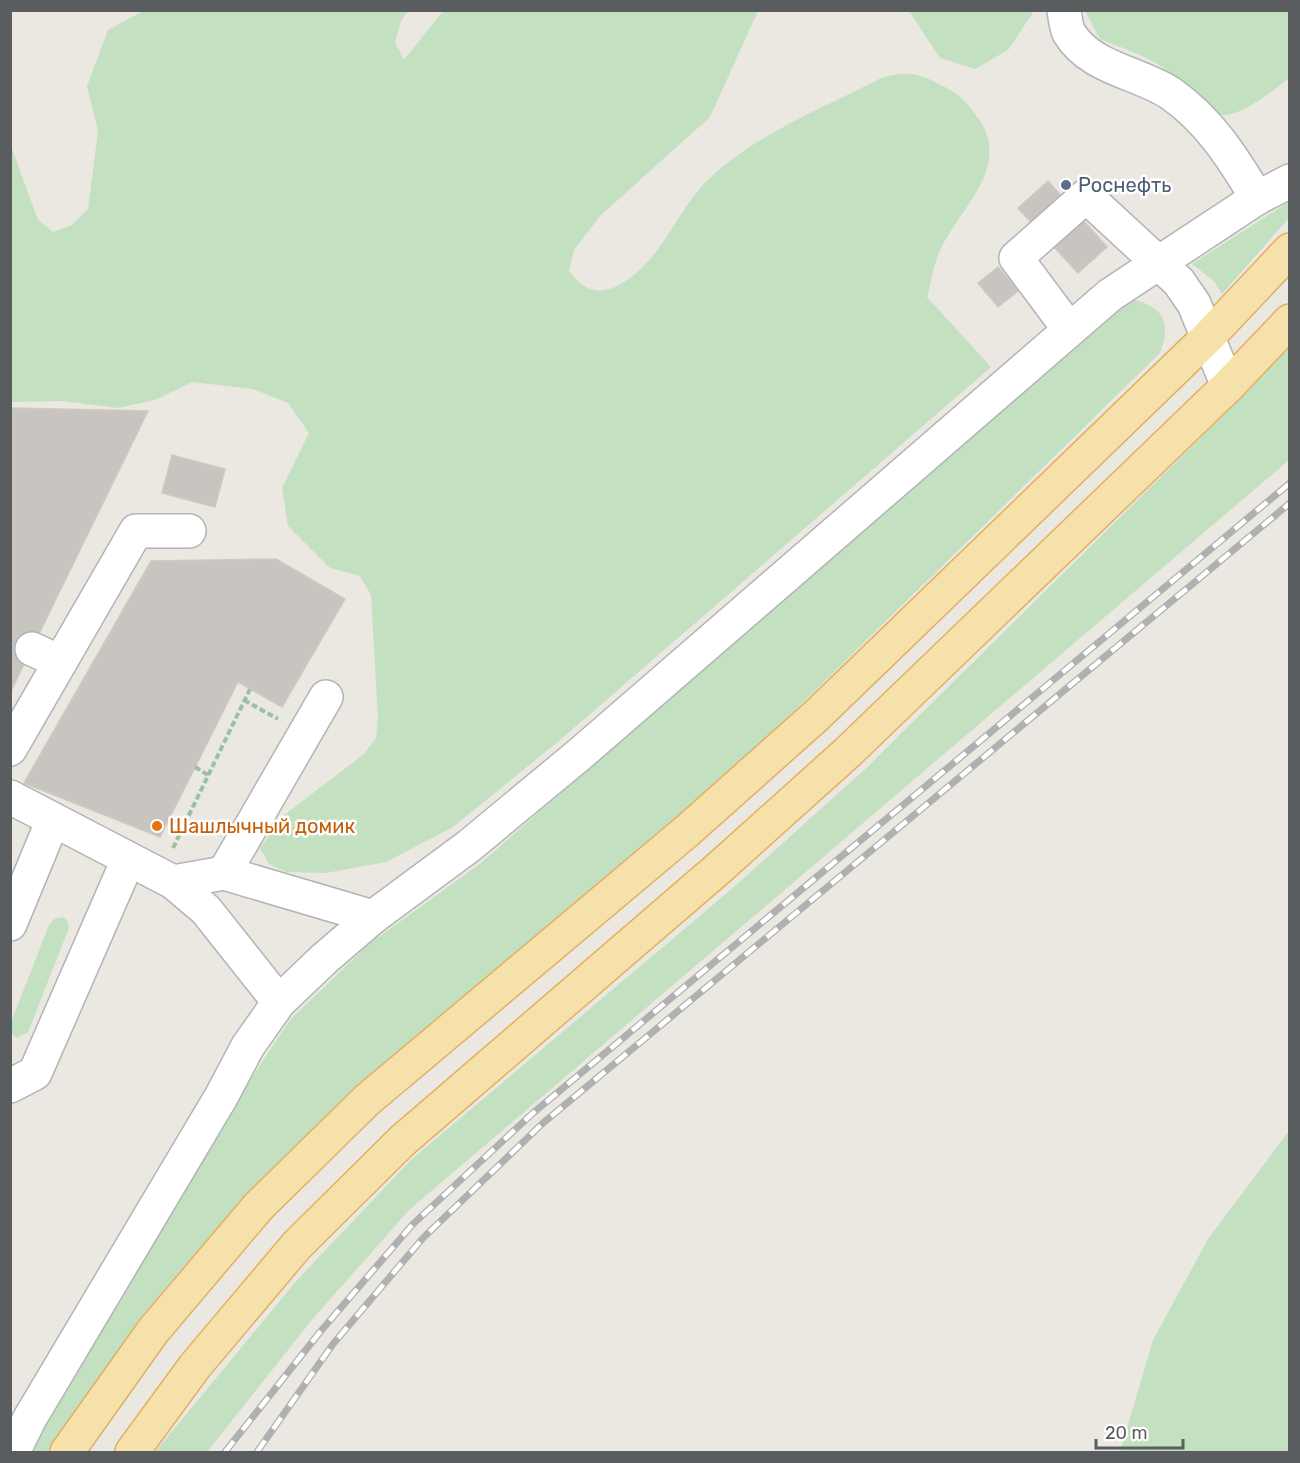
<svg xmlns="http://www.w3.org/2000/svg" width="1300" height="1463" viewBox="0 0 1300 1463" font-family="Rubik,sans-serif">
<rect width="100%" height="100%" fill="#ebe8e1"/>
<!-- green -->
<g fill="#c3e0c0">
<path d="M145,10L408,11L401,21L395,42L404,60L443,11H758L710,117L600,216L574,250L569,271C583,289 597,297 619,285C664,260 676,209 711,177C758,133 824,108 881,78C911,69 923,75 950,90C963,97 969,106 978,118C1014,167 956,211 939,253C933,267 931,283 927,297L991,367L560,740L453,827L386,862L326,873L286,872L269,864L260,848L283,816L364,754L376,738L378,718L371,595L360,576L330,568L288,526L282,488L309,433L288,403L253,389L192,382L155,400L118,408L61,401L11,402V146L38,220L53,232L72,225L88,209L98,131L87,86L108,30Z"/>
<path d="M909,11H1034L1008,50L975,69L940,58Z"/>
<path d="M1085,11H1289V78C1274,90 1247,112 1227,115C1206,117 1197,96 1184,84C1161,61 1130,51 1100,39Z"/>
<path d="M1289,202V218L1222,294L1214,281L1192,264Z"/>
<path d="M1135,300C1165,308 1171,324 1160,353L792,713L643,849L492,973L341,1102L253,1187L140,1318L49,1452H27L39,1427L159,1235L233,1106L290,1020L369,944L481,863L827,559L1118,308Z"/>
<path d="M1289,347V460L409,1210L311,1321L207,1452H155L298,1279L412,1159L734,887L864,770L1248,391Z"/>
<path d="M62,917L67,920L69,928L28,1032L17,1038L11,1033V1022L49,925L54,919Z"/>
<path d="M1289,1131V1452H1120L1153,1340L1208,1239Z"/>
</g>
<!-- building -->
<g fill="#c8c5c0" stroke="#cfc9c0" stroke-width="1.5">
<path d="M1048,181L1107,247L1078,273L1018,208Z"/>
<path d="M998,267L1018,291L998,307L978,283Z"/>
<path d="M10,408L148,411L10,693Z"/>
<path d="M172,455L225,469L215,507L162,493Z"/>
<path d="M276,559L345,599L282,707L238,682L160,837L24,783L151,561Z"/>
</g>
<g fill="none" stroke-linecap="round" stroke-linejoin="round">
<!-- minor casing -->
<g stroke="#b2b4b7" stroke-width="36">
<g id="minor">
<path d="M1064,10C1065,17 1066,27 1069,33C1091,69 1138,72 1170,93C1209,120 1233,158 1257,198"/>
<path d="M1069,329L1016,258L1086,196L1179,282L1194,304L1228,386"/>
<path d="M32,649L60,662"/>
<path d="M10,749L136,531H189"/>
<path d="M10,797L173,882L206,910L279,1002L248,1046L221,1097L30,1418L13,1452"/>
<path d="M224,873L326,697"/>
<path d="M173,882L224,873L373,917"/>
<path d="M10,924L53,820"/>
<path d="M279,1002L324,959L373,917L469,846L580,754L1110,295L1257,198L1290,181"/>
<path d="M10,1086L35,1073L128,860"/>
</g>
</g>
<!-- major casing -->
<g stroke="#e2b063" stroke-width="36">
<g id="major">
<path d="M67,1452L153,1331L258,1207L367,1100L687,831L817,715L1208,337L1290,250"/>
<path d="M132,1452L195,1366L297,1245L402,1141L719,868L848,752L1228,386L1290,321"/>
</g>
</g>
<!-- path -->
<g stroke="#9ac1a0" stroke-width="4" stroke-dasharray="6 3" stroke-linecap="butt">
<path d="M244,700L278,719"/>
<path d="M195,767L208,775"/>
<path d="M173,848L250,689"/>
</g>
<!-- minor -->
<use href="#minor" stroke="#fff" stroke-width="33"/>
<!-- major -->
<use href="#major" stroke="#f6e1ab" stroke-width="33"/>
<!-- rail casing -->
<g stroke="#afb0b0" stroke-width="7">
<g id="rail">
<path d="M225,1452L320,1332L413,1224L533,1113L1290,483"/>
<path d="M257,1452L333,1344L423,1238L543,1123L1290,503"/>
</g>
</g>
<!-- rail -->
<use href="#rail" stroke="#fff" stroke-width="4.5" stroke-dasharray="14" stroke-linecap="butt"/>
</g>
<!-- markers -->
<circle fill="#5c6f8a" stroke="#fff" stroke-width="2" cx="1066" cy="185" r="6"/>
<circle fill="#e8710a" stroke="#fff" stroke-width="2" cx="157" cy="826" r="6"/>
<g text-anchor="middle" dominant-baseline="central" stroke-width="5" stroke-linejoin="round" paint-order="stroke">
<!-- service labels -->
<g font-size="20" fill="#4e5e75" stroke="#fff" text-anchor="start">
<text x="1078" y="185">Роснефть</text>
</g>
<!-- food labels -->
<g font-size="20" fill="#c56008" stroke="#fff" text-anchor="start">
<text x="169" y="826">Шашлычный домик</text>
</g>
</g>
<!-- border -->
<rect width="1300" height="1463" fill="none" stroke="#5a5d60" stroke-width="24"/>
<!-- scale -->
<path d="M1096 1439v9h87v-9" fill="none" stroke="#5a5d60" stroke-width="3"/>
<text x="1105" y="1439" font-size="18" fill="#5a5d60" stroke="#ffffff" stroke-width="4.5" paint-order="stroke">20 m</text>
</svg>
